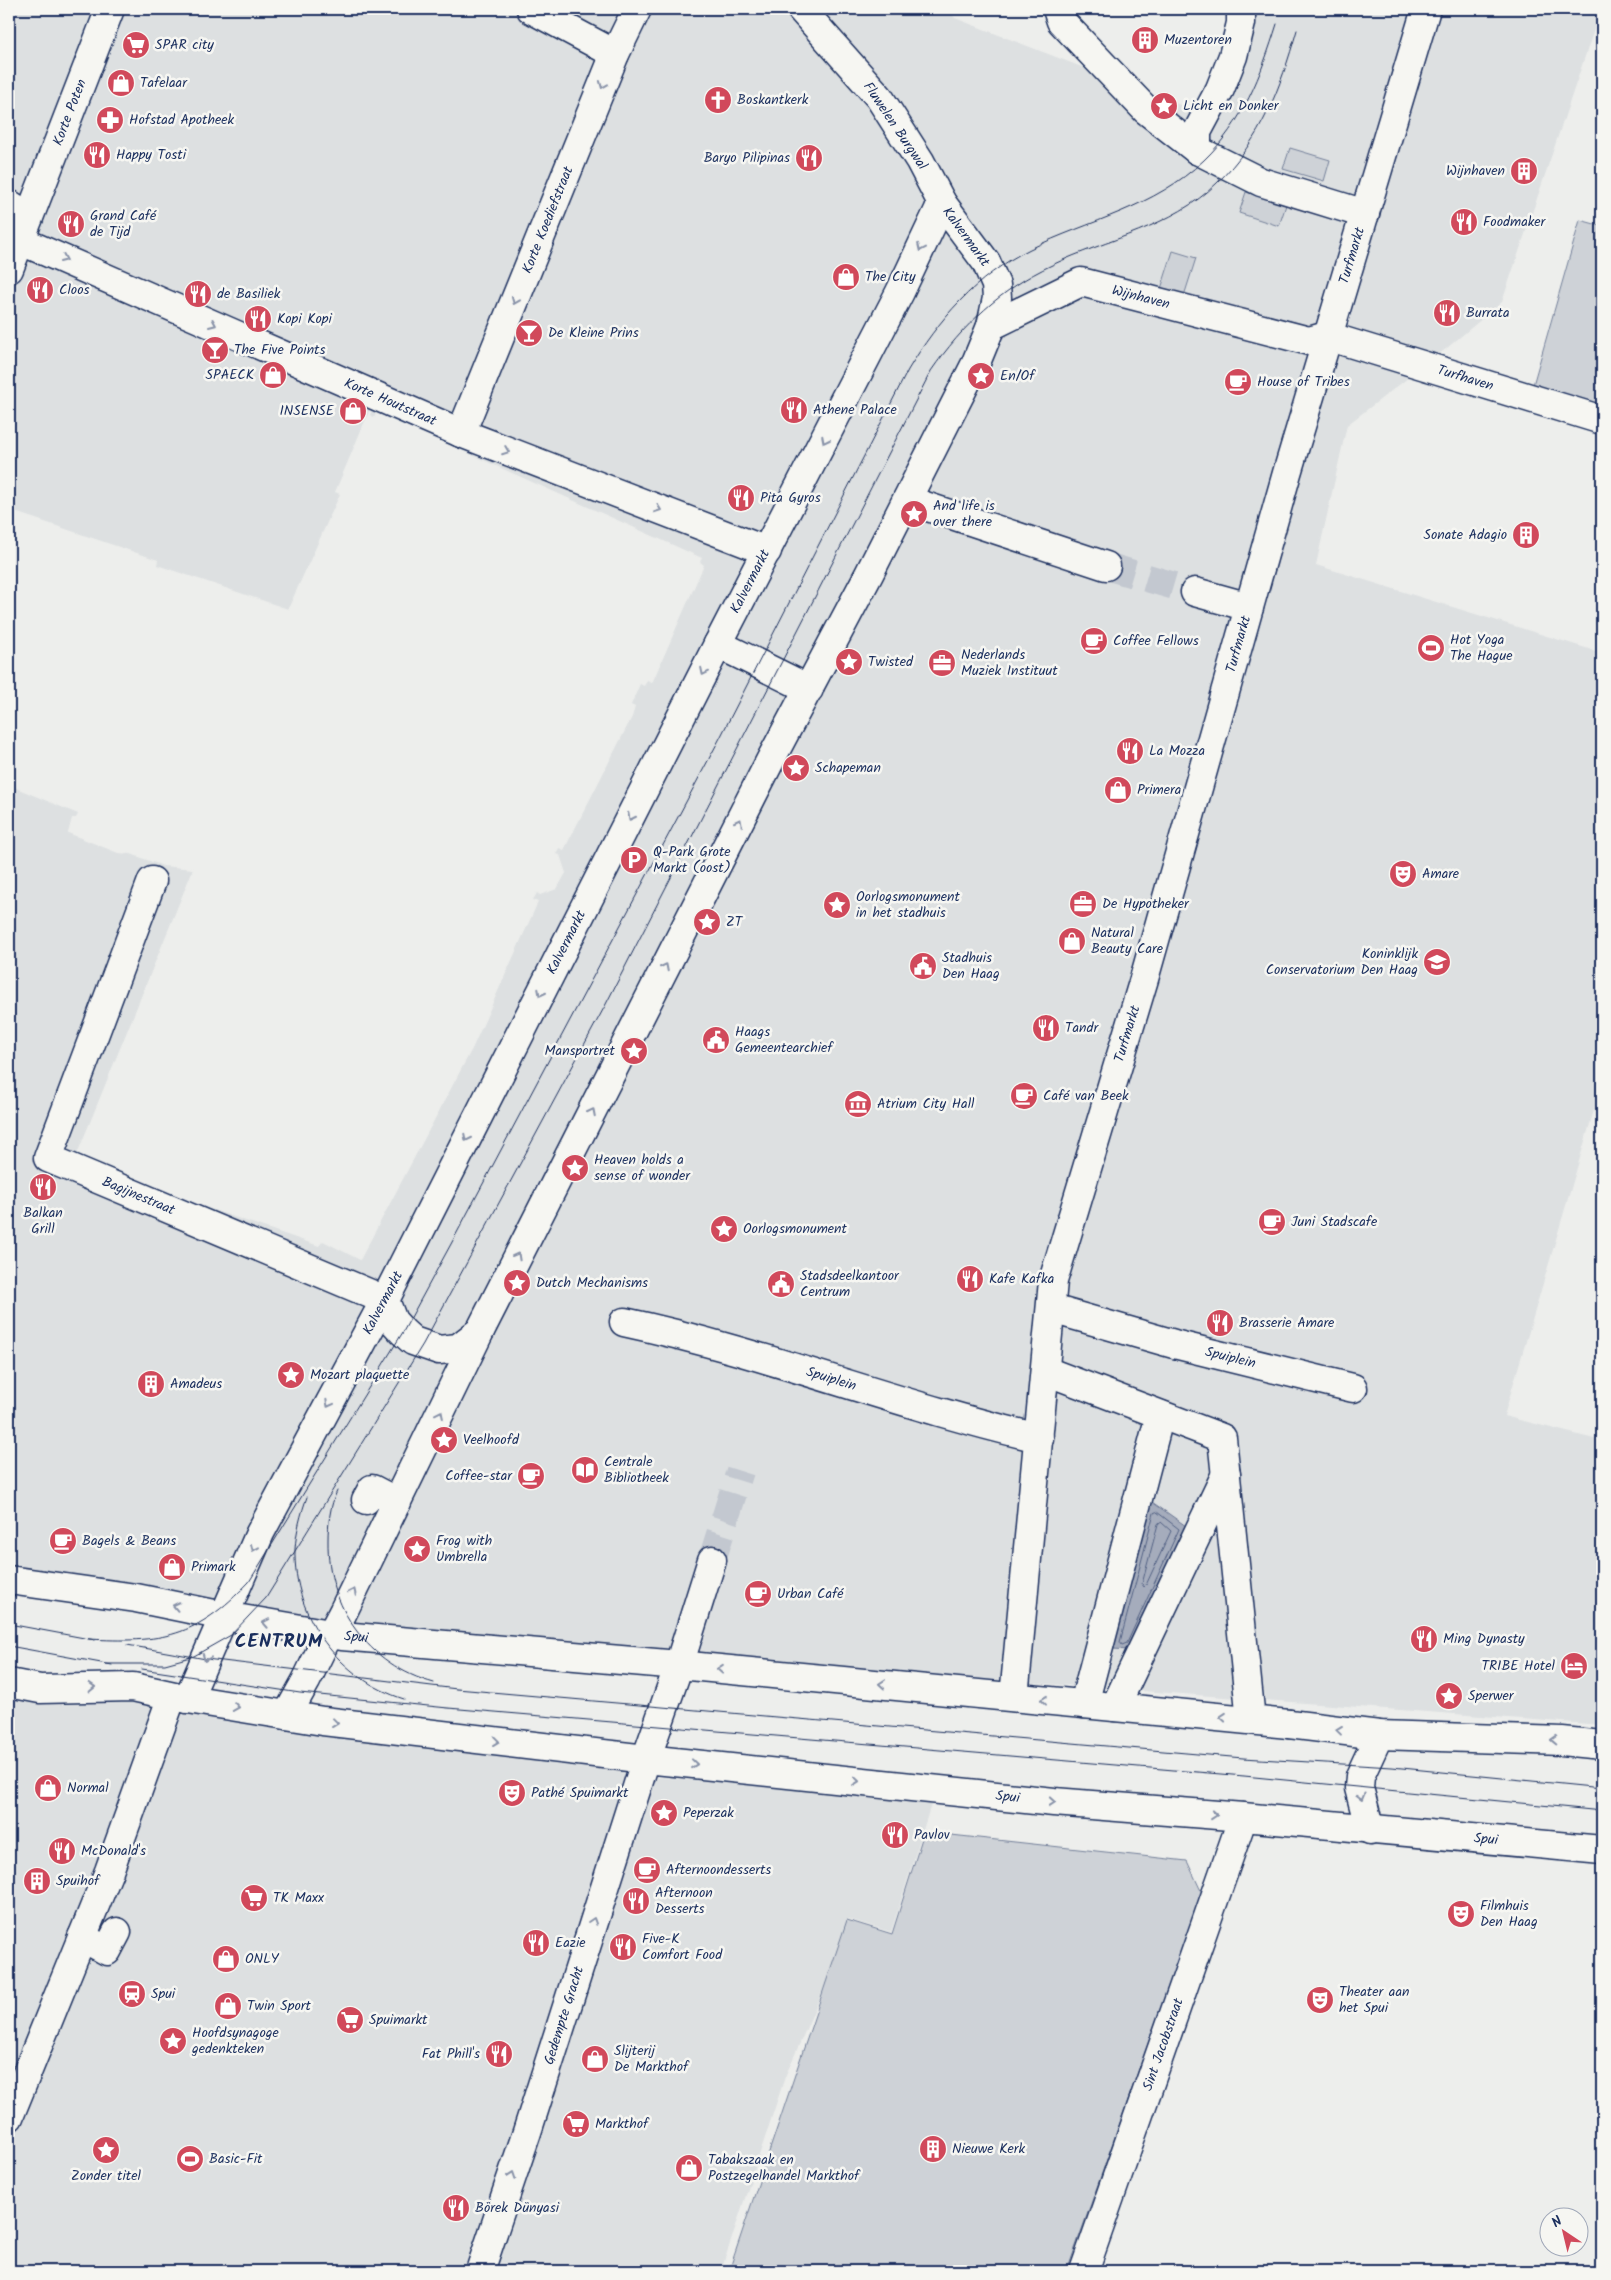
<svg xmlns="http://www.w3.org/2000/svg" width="1611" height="2280" viewBox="0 0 1611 2280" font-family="Kalam,sans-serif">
<rect width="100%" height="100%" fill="#edeeec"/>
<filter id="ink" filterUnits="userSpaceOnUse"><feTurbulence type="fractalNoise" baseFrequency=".02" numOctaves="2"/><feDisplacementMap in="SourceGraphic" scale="10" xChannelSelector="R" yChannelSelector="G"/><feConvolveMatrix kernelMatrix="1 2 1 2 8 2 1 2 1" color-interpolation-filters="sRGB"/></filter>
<g filter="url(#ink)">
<!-- built -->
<g fill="#dde0e1">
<path d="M9,9H948L955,18L1206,115L1238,9H1601L1502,302L1447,348L1347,425L1316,565L1602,653V1083L1504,1416L1602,1441V1725L615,1652L241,1613L9,1577V785L78,814L76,818H72L68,833L118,853L131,854L163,866L193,869L75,1159L129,1181L319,1246L323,1241L360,1260L473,1047L538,902L533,900L537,893L540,895L557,889L566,873L560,855L556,854L559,848L564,850L632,717L635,707L631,705L640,684L644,686L647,681L652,683L704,565L700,562L702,558L376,412L374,417L370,415L372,410L370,409L335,492L340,494L288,609L157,565L158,560L9,510Z"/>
<path d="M9,1682L315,1725L653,1777L934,1795L891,1932L848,1919L831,1972L785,2077L721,2271H9Z"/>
</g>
<!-- green -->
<g fill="#ced2d7" stroke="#74809a">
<path d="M1290,148L1330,160L1324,181L1283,169Z"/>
<path d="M1246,192L1286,205L1279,226L1239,213Z"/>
<path d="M1580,220L1602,226V406L1533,385Z"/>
<path d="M1173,251L1196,258L1183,299L1160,292Z"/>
<path d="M924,1832L1187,1861L1202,1893L1067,2271H729L847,1920L892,1934Z"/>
</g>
<!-- water -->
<path fill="#a5acbc" stroke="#6e7a96" d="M1152,1502L1186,1526L1129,1650L1113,1649Z"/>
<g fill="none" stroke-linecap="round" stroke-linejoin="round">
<!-- shore -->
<g stroke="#526184" stroke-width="1">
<path d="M1157,1512L1179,1529L1127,1643L1122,1645L1120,1642L1154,1513Z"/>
<path d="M1161,1522L1171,1531L1146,1585L1144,1587L1142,1584L1158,1524Z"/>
</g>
<!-- pedestrian-tunnel -->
<g stroke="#c3c8d0" stroke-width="28" stroke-dasharray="28 14" stroke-linecap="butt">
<path d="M1106,566L1195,592"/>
<path d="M712,1560L740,1471"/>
</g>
<!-- pedestrian casing -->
<g stroke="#1b2f5e" stroke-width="31">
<g id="pedestrian">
<path d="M1057,9L1061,21L1146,110L1197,150L1261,182L1365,214"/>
<path d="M1197,150V132L1220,89L1233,56L1241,23V9"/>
<path d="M9,204L29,217"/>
<path id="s1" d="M19,240L461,433"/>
<path id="s2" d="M9,269L110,9"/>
<path id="s3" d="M991,326L1081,282L1085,283L1309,341L1327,336L1602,420"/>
<path d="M907,500L1106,566"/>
<path d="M1195,592L1249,607"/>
<path id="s4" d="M1052,1309L1174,1344L1353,1388"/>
<path id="s5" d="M624,1322C765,1352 899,1406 1039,1438"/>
<path d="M1046,1371L1222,1438L1251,1720"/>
<path d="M366,1500L372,1489L397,1502"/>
<path id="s6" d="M9,1580L136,1598L224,1616L342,1636L679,1665L1289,1724"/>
<path d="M9,1683L40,1689L133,1687L188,1699L323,1721L646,1759L679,1665L712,1560"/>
<path id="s7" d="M1014,1697L1053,1281L1144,979L1287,473L1426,9"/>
<path d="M188,1699L260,1533L385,1300"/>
<path d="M1084,1704L1160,1415"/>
<path d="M1115,1707L1226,1474"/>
<path d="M287,1715L306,1681L325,1642L331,1635L343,1612L480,1331"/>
<path d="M82,1937L107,1951L117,1932"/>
<path d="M9,2117L109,1871L172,1696"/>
<path id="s8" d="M1084,2271L1243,1817"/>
</g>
</g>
<!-- minor casing -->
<g stroke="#1b2f5e" stroke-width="31">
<g id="minor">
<path d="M531,9L615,54"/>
<path d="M637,9L615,54L461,433L767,551"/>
<path d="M718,644L809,689"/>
<path id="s9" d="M152,881L48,1158L385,1300L393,1321L403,1332L413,1341L439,1350L458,1348L480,1331L771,759L869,574L975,365L991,326L997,298L996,285L986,262L942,203L920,161L879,97L801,9"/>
<path id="s10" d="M385,1300L718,644L900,292L942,203"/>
<path d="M1289,1724L1379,1735L1562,1741L1602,1745"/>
<path d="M1370,1830L1359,1788L1360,1776L1379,1735"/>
<path id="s11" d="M480,2271L527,2132L646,1759L1054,1802L1243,1817L1602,1850"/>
</g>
</g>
<!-- pedestrian -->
<use href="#pedestrian" stroke="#f6f6f2" stroke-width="28"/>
<!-- minor -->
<use href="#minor" stroke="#f6f6f2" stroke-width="28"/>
<!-- tram -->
<g stroke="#1b2f5e" stroke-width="1">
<path d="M337,1491C330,1506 328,1524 328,1540C327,1607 368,1665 434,1683"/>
<path d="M307,1497C301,1513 296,1533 295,1549C293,1618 340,1679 404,1699"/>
<path d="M9,1624L95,1640"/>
<path d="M88,1639C162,1643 196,1638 249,1582L403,1332L451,1244L720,738L908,370C938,320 976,276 1030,249C1090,220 1154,208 1204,160C1243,123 1261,75 1277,24"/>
<path d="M127,1645L206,1659L457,1689L1243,1758L1392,1767L1602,1788"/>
<path d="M9,1646L112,1665"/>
<path d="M106,1664H165L194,1656L231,1635L266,1598L423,1344L605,1006L931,371C962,326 1002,288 1052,265C1107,239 1173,227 1217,183C1262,139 1280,89 1297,30"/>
<path d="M142,1669L300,1693L448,1708L1244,1776L1602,1811"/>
</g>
</g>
<!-- one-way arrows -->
<defs><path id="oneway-chevron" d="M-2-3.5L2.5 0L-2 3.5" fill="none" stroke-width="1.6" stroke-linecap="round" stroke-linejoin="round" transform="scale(1.25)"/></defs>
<g stroke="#8892a8">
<use href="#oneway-chevron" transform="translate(603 85) rotate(112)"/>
<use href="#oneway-chevron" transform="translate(921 248) rotate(115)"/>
<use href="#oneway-chevron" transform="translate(64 259) rotate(24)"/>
<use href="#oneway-chevron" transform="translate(515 301) rotate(112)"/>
<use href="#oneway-chevron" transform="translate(213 324) rotate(24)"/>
<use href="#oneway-chevron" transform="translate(825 440) rotate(117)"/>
<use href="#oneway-chevron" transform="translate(506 451) rotate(21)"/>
<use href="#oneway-chevron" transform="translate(658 509) rotate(21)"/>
<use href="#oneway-chevron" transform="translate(704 672) rotate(116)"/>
<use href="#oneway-chevron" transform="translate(631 817) rotate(117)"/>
<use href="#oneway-chevron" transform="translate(739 822) rotate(-63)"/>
<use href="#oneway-chevron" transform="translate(665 967) rotate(-63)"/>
<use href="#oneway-chevron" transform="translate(541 993) rotate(117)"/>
<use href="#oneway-chevron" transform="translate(592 1112) rotate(-63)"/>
<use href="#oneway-chevron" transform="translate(467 1138) rotate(117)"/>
<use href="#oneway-chevron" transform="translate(517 1256) rotate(-61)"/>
<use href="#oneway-chevron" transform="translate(329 1404) rotate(118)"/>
<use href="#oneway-chevron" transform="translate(440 1414) rotate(-64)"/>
<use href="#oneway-chevron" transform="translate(254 1548) rotate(113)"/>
<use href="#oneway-chevron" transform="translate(353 1592) rotate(-64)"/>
<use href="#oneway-chevron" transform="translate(176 1606) rotate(-168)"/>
<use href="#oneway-chevron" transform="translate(266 1623) rotate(-169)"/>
<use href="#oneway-chevron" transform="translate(206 1658) rotate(112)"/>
<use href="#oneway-chevron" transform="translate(720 1669) rotate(-175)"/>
<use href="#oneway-chevron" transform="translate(882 1684) rotate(-175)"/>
<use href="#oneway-chevron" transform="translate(92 1687) rotate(-2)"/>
<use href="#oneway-chevron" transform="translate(1044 1700) rotate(-174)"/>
<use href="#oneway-chevron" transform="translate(236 1707) rotate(9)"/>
<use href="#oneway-chevron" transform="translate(1223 1717) rotate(-175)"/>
<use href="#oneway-chevron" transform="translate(335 1723) rotate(7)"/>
<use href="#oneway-chevron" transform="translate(1339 1730) rotate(-173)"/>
<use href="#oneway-chevron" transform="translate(1554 1740) rotate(-178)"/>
<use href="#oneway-chevron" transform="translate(496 1741) rotate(7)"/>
<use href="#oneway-chevron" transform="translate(694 1764) rotate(6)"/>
<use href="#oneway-chevron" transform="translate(856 1781) rotate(6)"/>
<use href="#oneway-chevron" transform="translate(1361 1797) rotate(75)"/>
<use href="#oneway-chevron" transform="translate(1052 1802) rotate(5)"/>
<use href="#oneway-chevron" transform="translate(1214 1815) rotate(5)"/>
<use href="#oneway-chevron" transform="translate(593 1921) rotate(-72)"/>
<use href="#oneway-chevron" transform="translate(512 2175) rotate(-71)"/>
</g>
</g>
<!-- icons -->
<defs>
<g id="building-disc" transform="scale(1.4375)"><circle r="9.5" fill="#d1495b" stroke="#f6f6f2"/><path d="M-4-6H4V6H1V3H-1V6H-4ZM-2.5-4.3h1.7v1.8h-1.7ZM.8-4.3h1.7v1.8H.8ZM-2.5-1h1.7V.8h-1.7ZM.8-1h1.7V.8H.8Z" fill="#fff"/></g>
<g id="supermarket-disc" transform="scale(1.4375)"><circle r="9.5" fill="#d1495b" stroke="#f6f6f2"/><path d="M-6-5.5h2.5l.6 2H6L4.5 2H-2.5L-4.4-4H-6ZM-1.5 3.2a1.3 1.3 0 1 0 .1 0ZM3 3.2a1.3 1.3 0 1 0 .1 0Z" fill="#fff"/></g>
<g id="shop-disc" transform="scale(1.4375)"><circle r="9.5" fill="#d1495b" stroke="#f6f6f2"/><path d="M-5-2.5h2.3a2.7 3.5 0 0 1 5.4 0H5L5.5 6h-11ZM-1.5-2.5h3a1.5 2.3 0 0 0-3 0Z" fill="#fff"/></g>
<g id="church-disc" transform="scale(1.4375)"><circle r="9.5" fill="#d1495b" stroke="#f6f6f2"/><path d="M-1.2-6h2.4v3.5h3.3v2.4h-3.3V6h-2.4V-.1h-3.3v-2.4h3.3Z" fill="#fff"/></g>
<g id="sight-disc" transform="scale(1.4375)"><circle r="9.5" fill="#d1495b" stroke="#f6f6f2"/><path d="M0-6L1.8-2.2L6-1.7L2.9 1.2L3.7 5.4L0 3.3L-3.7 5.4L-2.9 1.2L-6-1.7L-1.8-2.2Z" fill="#fff"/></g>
<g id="pharmacy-disc" transform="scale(1.4375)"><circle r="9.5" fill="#d1495b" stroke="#f6f6f2"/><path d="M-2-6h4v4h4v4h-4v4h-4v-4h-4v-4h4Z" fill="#fff"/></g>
<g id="restaurant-disc" transform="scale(1.4375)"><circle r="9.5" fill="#d1495b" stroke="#f6f6f2"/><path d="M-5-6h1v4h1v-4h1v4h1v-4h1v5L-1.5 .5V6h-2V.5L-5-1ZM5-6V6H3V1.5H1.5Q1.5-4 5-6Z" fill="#fff"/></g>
<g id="bar-disc" transform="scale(1.4375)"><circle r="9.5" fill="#d1495b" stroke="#f6f6f2"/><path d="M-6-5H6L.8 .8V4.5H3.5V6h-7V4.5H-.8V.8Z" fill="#fff"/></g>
<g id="cafe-disc" transform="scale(1.4375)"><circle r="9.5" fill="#d1495b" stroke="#f6f6f2"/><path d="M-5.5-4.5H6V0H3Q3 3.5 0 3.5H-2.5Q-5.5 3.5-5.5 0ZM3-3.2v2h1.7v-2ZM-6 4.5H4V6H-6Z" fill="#fff"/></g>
<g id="stadium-disc" transform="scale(1.4375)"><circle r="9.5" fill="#d1495b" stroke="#f6f6f2"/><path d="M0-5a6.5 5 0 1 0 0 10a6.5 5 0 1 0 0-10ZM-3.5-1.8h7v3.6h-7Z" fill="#fff"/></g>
<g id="office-disc" transform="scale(1.4375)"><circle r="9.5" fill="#d1495b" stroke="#f6f6f2"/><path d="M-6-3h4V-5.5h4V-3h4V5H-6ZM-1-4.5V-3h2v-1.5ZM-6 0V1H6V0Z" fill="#fff"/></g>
<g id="parking-disc" transform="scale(1.4375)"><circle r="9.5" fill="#d1495b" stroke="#f6f6f2"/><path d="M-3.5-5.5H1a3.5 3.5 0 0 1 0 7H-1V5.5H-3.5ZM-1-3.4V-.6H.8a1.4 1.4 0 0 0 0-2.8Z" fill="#fff"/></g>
<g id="theatre-disc" transform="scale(1.4375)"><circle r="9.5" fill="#d1495b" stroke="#f6f6f2"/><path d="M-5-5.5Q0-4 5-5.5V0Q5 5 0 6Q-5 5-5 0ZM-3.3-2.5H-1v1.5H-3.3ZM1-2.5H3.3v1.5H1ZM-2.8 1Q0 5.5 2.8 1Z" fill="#fff"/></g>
<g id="university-disc" transform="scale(1.4375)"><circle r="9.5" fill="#d1495b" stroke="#f6f6f2"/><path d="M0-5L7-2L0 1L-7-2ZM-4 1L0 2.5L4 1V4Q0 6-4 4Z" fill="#fff"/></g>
<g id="civic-disc" transform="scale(1.4375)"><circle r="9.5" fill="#d1495b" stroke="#f6f6f2"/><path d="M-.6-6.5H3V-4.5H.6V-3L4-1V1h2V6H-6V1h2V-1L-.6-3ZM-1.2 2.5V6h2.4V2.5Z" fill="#fff"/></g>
<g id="museum-disc" transform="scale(1.4375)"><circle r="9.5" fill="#d1495b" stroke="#f6f6f2"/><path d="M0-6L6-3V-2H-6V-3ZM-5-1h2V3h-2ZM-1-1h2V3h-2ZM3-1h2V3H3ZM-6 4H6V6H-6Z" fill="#fff"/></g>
<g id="library-disc" transform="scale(1.4375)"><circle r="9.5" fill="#d1495b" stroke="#f6f6f2"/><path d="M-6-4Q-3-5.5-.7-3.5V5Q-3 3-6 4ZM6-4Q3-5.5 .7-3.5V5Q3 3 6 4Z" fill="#fff"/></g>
<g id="hotel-disc" transform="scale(1.4375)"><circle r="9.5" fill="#d1495b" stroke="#f6f6f2"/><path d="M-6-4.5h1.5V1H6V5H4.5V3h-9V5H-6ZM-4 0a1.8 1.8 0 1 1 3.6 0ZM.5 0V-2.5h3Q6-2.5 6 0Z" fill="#fff"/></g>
<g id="station-disc" transform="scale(1.4375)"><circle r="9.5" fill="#d1495b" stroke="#f6f6f2"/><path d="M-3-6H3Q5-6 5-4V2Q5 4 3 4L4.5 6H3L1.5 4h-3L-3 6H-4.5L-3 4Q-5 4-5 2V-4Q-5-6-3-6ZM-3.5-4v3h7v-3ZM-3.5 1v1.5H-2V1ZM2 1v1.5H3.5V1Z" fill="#fff"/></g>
</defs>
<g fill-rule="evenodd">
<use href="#building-disc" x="1145" y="40"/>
<use href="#supermarket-disc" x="136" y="45"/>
<use href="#shop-disc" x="121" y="83"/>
<use href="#church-disc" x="718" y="100"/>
<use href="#sight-disc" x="1164" y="106"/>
<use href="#pharmacy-disc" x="110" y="120"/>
<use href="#restaurant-disc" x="97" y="155"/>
<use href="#restaurant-disc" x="809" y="158"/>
<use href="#building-disc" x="1524" y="171"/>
<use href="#restaurant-disc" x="1464" y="222"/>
<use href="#restaurant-disc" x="71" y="224"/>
<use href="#shop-disc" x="846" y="277"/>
<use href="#restaurant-disc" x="40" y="290"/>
<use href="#restaurant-disc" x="198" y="294"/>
<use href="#restaurant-disc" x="1447" y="313"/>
<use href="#restaurant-disc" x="258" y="319"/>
<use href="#bar-disc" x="529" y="333"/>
<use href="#bar-disc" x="215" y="350"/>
<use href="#shop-disc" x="273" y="375"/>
<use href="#sight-disc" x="981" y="376"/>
<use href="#cafe-disc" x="1238" y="382"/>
<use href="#restaurant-disc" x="794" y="410"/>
<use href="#shop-disc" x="353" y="411"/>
<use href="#restaurant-disc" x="741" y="498"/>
<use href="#sight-disc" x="914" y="514"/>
<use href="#building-disc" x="1526" y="535"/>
<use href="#cafe-disc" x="1094" y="641"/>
<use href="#stadium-disc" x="1431" y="648"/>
<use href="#sight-disc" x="849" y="662"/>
<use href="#office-disc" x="942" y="663"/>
<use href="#restaurant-disc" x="1130" y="751"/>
<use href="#sight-disc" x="796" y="768"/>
<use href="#shop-disc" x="1118" y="790"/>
<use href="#parking-disc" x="634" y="860"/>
<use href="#theatre-disc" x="1403" y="874"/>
<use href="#office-disc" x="1083" y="904"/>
<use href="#sight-disc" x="837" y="905"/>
<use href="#sight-disc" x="707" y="922"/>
<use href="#shop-disc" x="1072" y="941"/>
<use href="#university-disc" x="1437" y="962"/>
<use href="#civic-disc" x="923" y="966"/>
<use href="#restaurant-disc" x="1046" y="1028"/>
<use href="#civic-disc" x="716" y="1040"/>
<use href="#sight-disc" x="634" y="1051"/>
<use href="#cafe-disc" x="1024" y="1096"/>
<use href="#museum-disc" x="858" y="1104"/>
<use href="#sight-disc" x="575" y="1168"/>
<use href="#restaurant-disc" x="43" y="1187"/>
<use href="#cafe-disc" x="1272" y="1222"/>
<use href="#sight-disc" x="724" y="1229"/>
<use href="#restaurant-disc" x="970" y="1279"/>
<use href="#sight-disc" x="517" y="1283"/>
<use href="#civic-disc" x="781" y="1284"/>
<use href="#restaurant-disc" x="1220" y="1323"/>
<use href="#sight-disc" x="291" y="1375"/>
<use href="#building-disc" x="151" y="1384"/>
<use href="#sight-disc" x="444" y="1440"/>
<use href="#library-disc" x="585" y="1470"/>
<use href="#cafe-disc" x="531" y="1476"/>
<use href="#cafe-disc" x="63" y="1541"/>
<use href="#sight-disc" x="417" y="1549"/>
<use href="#shop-disc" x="172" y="1567"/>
<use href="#cafe-disc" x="758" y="1594"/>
<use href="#restaurant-disc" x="1424" y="1639"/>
<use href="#hotel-disc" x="1574" y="1666"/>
<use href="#sight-disc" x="1449" y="1696"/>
<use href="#shop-disc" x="48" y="1788"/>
<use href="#theatre-disc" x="512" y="1793"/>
<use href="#sight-disc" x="664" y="1813"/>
<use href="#restaurant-disc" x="895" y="1835"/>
<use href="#restaurant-disc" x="62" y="1851"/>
<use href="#cafe-disc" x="647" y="1870"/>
<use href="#building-disc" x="37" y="1881"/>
<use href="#supermarket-disc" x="254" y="1898"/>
<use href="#restaurant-disc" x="636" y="1901"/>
<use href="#theatre-disc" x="1461" y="1914"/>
<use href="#restaurant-disc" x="536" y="1943"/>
<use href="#restaurant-disc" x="623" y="1947"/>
<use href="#shop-disc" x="226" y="1959"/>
<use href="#station-disc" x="132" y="1994"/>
<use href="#theatre-disc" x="1320" y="2000"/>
<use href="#shop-disc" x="228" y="2006"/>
<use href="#supermarket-disc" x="350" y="2020"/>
<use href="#sight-disc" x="173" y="2041"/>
<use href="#restaurant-disc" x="499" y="2054"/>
<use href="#shop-disc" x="595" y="2059"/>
<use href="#supermarket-disc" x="576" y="2124"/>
<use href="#building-disc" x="933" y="2149"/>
<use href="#sight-disc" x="106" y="2150"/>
<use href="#stadium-disc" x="190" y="2159"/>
<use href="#shop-disc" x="689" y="2168"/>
<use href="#restaurant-disc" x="456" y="2208"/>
</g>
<g text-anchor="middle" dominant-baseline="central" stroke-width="5" stroke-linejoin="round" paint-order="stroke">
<!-- poi labels -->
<g font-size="14" fill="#1b2f5e" stroke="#f6f6f2" text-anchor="start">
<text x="1164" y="40">Muzentoren</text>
<text x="155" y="45">SPAR city</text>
<text x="140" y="83">Tafelaar</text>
<text x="737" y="100">Boskantkerk</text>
<text x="1183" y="106">Licht en Donker</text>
<text x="129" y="120">Hofstad Apotheek</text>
<text x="116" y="155">Happy Tosti</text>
<text x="790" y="158" text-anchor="end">Baryo Pilipinas</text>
<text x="1505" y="171" text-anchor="end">Wijnhaven</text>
<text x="90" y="216">Grand Café<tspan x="90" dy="16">de Tijd</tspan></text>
<text x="1483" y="222">Foodmaker</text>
<text x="865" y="277">The City</text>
<text x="59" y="290">Cloos</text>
<text x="217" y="294">de Basiliek</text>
<text x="1466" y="313">Burrata</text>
<text x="277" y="319">Kopi Kopi</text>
<text x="548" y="333">De Kleine Prins</text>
<text x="234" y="350">The Five Points</text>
<text x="254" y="375" text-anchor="end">SPAECK</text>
<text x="1000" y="376">En/Of</text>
<text x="1257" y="382">House of Tribes</text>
<text x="813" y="410">Athene Palace</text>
<text x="334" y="411" text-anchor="end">INSENSE</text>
<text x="760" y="498">Pita Gyros</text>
<text x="933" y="506">And life is<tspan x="933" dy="16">over there</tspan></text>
<text x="1507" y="535" text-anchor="end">Sonate Adagio</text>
<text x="1450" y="640">Hot Yoga<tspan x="1450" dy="16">The Hague</tspan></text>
<text x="1113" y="641">Coffee Fellows</text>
<text x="961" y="655">Nederlands<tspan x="961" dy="16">Muziek Instituut</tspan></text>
<text x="868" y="662">Twisted</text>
<text x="1149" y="751">La Mozza</text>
<text x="815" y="768">Schapeman</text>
<text x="1137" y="790">Primera</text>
<text x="653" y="852">Q-Park Grote<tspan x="653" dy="16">Markt (oost)</tspan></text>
<text x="1422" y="874">Amare</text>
<text x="856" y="897">Oorlogsmonument<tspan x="856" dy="16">in het stadhuis</tspan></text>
<text x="1102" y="904">De Hypotheker</text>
<text x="726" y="922">ZT</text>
<text x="1091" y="933">Natural<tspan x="1091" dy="16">Beauty Care</tspan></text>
<text x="1418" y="954" text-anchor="end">Koninklijk<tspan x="1418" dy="16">Conservatorium Den Haag</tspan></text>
<text x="942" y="958">Stadhuis<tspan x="942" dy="16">Den Haag</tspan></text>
<text x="1065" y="1028">Tandr</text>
<text x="735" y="1032">Haags<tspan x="735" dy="16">Gemeentearchief</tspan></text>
<text x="615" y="1051" text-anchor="end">Mansportret</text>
<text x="1043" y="1096">Café van Beek</text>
<text x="877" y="1104">Atrium City Hall</text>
<text x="594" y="1160">Heaven holds a<tspan x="594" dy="16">sense of wonder</tspan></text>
<text x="43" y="1213" text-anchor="middle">Balkan<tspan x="43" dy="16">Grill</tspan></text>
<text x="1291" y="1222">Juni Stadscafe</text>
<text x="743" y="1229">Oorlogsmonument</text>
<text x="800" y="1276">Stadsdeelkantoor<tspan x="800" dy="16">Centrum</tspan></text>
<text x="989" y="1279">Kafe Kafka</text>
<text x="536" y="1283">Dutch Mechanisms</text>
<text x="1239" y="1323">Brasserie Amare</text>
<text x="310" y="1375">Mozart plaquette</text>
<text x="170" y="1384">Amadeus</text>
<text x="463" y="1440">Veelhoofd</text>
<text x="604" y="1462">Centrale<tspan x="604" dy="16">Bibliotheek</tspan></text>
<text x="512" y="1476" text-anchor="end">Coffee-star</text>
<text x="82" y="1541">Bagels &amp; Beans</text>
<text x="436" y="1541">Frog with<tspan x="436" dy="16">Umbrella</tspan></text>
<text x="191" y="1567">Primark</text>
<text x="777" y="1594">Urban Café</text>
<text x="1443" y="1639">Ming Dynasty</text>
<text x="1555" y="1666" text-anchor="end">TRIBE Hotel</text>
<text x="1468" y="1696">Sperwer</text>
<text x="67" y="1788">Normal</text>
<text x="531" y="1793">Pathé Spuimarkt</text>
<text x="683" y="1813">Peperzak</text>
<text x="914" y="1835">Pavlov</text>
<text x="81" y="1851">McDonald's</text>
<text x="666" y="1870">Afternoondesserts</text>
<text x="56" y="1881">Spuihof</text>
<text x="655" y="1893">Afternoon<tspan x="655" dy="16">Desserts</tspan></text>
<text x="273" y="1898">TK Maxx</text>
<text x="1480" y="1906">Filmhuis<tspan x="1480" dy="16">Den Haag</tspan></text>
<text x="642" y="1939">Five-K<tspan x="642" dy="16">Comfort Food</tspan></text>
<text x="555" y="1943">Eazie</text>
<text x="245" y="1959">ONLY</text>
<text x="1339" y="1992">Theater aan<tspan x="1339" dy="16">het Spui</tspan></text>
<text x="151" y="1994">Spui</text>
<text x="247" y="2006">Twin Sport</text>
<text x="369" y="2020">Spuimarkt</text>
<text x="192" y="2033">Hoofdsynagoge<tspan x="192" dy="16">gedenkteken</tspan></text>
<text x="614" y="2051">Slijterij<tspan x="614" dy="16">De Markthof</tspan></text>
<text x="480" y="2054" text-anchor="end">Fat Phill's</text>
<text x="595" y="2124">Markthof</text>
<text x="952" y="2149">Nieuwe Kerk</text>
<text x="209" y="2159">Basic-Fit</text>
<text x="708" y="2160">Tabakszaak en<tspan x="708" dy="16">Postzegelhandel Markthof</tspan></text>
<text x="106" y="2176" text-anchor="middle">Zonder titel</text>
<text x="475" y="2208">Börek Dünyasi</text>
</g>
<!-- street labels -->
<g font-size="14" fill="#1b2f5e" stroke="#f6f6f2">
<text stroke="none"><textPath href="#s2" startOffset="168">Korte Poten</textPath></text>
<text transform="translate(895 126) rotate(56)">Fluwelen Burgwal</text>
<text transform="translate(548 220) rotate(-68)">Korte Koediefstraat</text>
<text transform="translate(966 237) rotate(54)">Kalvermarkt</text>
<text stroke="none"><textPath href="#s7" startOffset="1486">Turfmarkt</textPath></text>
<text stroke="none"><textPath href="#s3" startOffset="162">Wijnhaven</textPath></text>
<text stroke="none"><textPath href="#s3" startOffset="499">Turfhaven</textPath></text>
<text stroke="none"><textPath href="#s1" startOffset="405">Korte Houtstraat</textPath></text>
<text stroke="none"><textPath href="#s10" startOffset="806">Kalvermarkt</textPath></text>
<text stroke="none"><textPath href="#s7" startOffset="1081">Turfmarkt</textPath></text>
<text stroke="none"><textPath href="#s10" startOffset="401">Kalvermarkt</textPath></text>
<text stroke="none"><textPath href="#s7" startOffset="676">Turfmarkt</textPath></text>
<text stroke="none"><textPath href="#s9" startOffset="394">Bagijnestraat</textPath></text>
<text transform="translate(383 1303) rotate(-62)">Kalvermarkt</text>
<text stroke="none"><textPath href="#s4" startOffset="185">Spuiplein</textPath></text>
<text stroke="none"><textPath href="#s5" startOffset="215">Spuiplein</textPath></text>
<text stroke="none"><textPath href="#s6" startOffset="352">Spui</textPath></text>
<text stroke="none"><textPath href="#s11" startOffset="902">Spui</textPath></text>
<text stroke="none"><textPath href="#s11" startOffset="1382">Spui</textPath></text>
<text stroke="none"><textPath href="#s11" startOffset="269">Gedempte Gracht</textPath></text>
<text stroke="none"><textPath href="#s8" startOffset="240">Sint Jacobstraat</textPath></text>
</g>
<!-- district labels -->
<g font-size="19" font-weight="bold" letter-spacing="1" fill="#1b2f5e" stroke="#f6f6f2">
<text x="279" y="1642">CENTRUM</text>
</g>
</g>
<!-- margin -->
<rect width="1611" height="2280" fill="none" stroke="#f6f6f2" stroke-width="30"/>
<rect x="15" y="15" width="1581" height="2250" fill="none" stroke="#1b2f5e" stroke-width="2" filter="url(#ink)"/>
<!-- north arrow -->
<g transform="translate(1564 2232) rotate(325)"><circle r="24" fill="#f6f6f2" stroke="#9ea6b7"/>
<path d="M0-4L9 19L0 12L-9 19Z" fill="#d1495b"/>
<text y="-8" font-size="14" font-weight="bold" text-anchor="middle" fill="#1b2f5e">N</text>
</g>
</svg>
